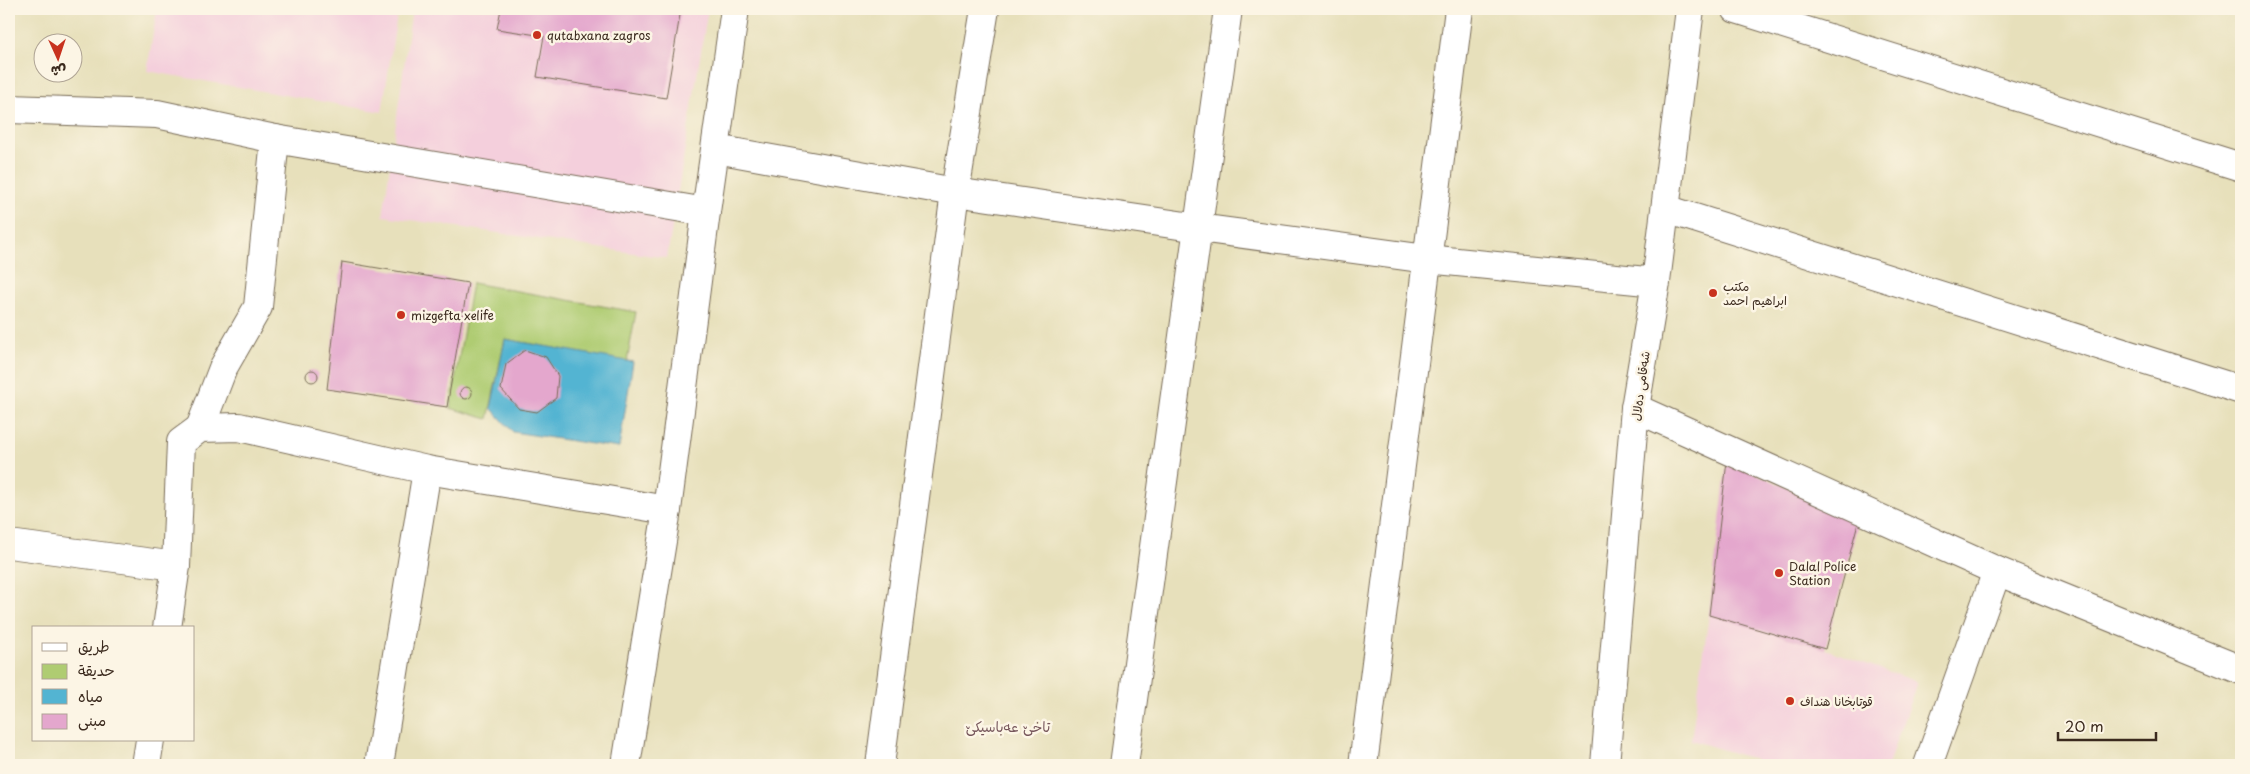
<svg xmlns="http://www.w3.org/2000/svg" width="2250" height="774" viewBox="0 0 2250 774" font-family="'Playpen Sans','Playpen Sans Arabic',sans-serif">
<rect width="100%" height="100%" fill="#fcf5e5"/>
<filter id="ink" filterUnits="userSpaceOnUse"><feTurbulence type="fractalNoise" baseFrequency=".02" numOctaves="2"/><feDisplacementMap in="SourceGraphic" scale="10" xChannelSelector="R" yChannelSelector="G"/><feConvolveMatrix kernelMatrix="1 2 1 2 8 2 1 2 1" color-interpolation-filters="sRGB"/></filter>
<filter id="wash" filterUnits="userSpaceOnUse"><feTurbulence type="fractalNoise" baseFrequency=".0096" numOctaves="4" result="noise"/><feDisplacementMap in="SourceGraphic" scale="20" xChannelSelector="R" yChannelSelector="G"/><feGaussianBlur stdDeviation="1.12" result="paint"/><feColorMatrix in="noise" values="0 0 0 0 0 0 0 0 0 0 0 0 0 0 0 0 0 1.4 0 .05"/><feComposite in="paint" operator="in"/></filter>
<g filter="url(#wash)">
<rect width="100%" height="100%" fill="#e7e0bb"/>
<!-- built -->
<g fill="#f4cfdc">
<path d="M157,9H398L382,112L147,71Z"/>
<path d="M412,9H708L667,258L383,216Z"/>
<path d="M1709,615L1825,649L1917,682L1888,765H1773L1691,740Z"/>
</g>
<!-- green -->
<path fill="#afcc72" stroke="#757b48" d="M472,283L636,312L627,362L505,339L488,419L450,408Z"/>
<!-- water -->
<path fill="#53b4d2" stroke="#476f78" d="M505,339L633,362L619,448L513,432L491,408Z"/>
<g id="blocks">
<!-- building -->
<g fill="#e4a7cd">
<path d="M501,9H681L666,98L537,77L544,36L497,29Z"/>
<path d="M342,262L468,283L447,407L327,389Z"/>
<path d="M525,350L546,357L558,376L556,398L537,412L519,409L501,389L506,364Z"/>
<circle cx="312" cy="376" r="6"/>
<circle cx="466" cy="393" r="6"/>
<path d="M1727,461L1859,519L1825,649L1709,615Z"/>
</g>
</g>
</g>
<g filter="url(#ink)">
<use href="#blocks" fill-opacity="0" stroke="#776a55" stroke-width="1"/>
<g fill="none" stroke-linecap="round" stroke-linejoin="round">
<!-- minor casing -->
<g stroke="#776a55" stroke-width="30">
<g id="minor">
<path d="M1736,9L2241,167"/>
<path d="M9,109L157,114L275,139L706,212"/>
<path d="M716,149L955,192L1199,228L1427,259L1656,282"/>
<path d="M1666,209L2241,390"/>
<path d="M200,428L223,368L258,307L275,139"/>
<path d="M9,544L176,566"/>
<path d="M167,628L176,566L181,442L200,428L239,427L427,470L667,510"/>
<path d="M146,765L150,740"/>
<path d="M379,765L427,470"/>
<path d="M626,765L667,510L706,212L735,9"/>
<path d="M880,765L955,192L985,9"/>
<path d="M1124,765L1228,9"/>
<path d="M1363,765L1459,9"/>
<path d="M1928,765L1997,571"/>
</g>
</g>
<!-- major casing -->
<g stroke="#776a55" stroke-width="30">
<g id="major">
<path d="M1635,408L1997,571L2241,670"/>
<path d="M1605,765L1635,408L1656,282L1690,9"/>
</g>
</g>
<!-- minor -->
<use href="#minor" stroke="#fff" stroke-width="28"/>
<!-- major -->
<use href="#major" stroke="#fff" stroke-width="28"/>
</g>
</g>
<!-- markers -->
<g fill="#c8321e" stroke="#fcf5e5" stroke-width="2">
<circle cx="537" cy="35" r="5"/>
<circle cx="1713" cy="293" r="5"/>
<circle cx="401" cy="315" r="5"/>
<circle cx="1779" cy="573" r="5"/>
<circle cx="1790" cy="701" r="5"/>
</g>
<g text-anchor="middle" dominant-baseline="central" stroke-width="5" stroke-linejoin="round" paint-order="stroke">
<!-- poi labels -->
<g font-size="12" fill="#3b2a1e" stroke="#fcf5e5" text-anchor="start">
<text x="547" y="35">qutabxana zagros</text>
<text x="1723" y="286">مكتب<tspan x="1723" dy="14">ابراهيم احمد</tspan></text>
<text x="411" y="315">mizgefta xelife</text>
<text x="1789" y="566">Dalal Police<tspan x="1789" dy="14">Station</tspan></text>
<text x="1800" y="701">قوتابخانا هنداف</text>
</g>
<!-- street labels -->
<g font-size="12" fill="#3b2a1e" stroke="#fcf5e5">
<text transform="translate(1640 386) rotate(-82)">شەقامی دەلال</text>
</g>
<!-- neighbourhood labels -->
<g font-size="14" fill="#76565b" stroke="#fcf5e5">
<text x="1008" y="726">تاخێ عه‌باسيكێ</text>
</g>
</g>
<!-- margin -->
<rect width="2250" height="774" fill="none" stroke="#fcf5e5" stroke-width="30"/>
<!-- legend -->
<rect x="32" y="626" width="162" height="115" fill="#fcf5e5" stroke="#afa495"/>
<rect x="42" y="643" width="25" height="8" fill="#ffffff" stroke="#afa495"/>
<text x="78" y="652" font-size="15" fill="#3b2a1e">طريق</text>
<rect x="42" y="664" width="25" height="15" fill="#afcc72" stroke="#afa495"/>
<text x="78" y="676" font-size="15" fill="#3b2a1e">حديقة</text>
<rect x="42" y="689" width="25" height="15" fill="#53b4d2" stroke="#afa495"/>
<text x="78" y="702" font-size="15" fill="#3b2a1e">مياه</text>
<rect x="42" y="714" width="25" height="15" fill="#e4a7cd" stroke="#afa495"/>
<text x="78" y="726" font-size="15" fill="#3b2a1e">مبنى</text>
<!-- north arrow -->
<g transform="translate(58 58) rotate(177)"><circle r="24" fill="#fcf5e5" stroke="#afa495"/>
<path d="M0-4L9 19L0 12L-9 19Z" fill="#c8321e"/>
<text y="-8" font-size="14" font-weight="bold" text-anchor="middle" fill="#3b2a1e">ش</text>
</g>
<!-- scale -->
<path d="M2058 732v8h98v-8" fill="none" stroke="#3b2a1e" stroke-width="2.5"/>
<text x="2065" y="732" font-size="15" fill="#3b2a1e" stroke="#fcf5e5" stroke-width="4" paint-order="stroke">20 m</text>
</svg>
